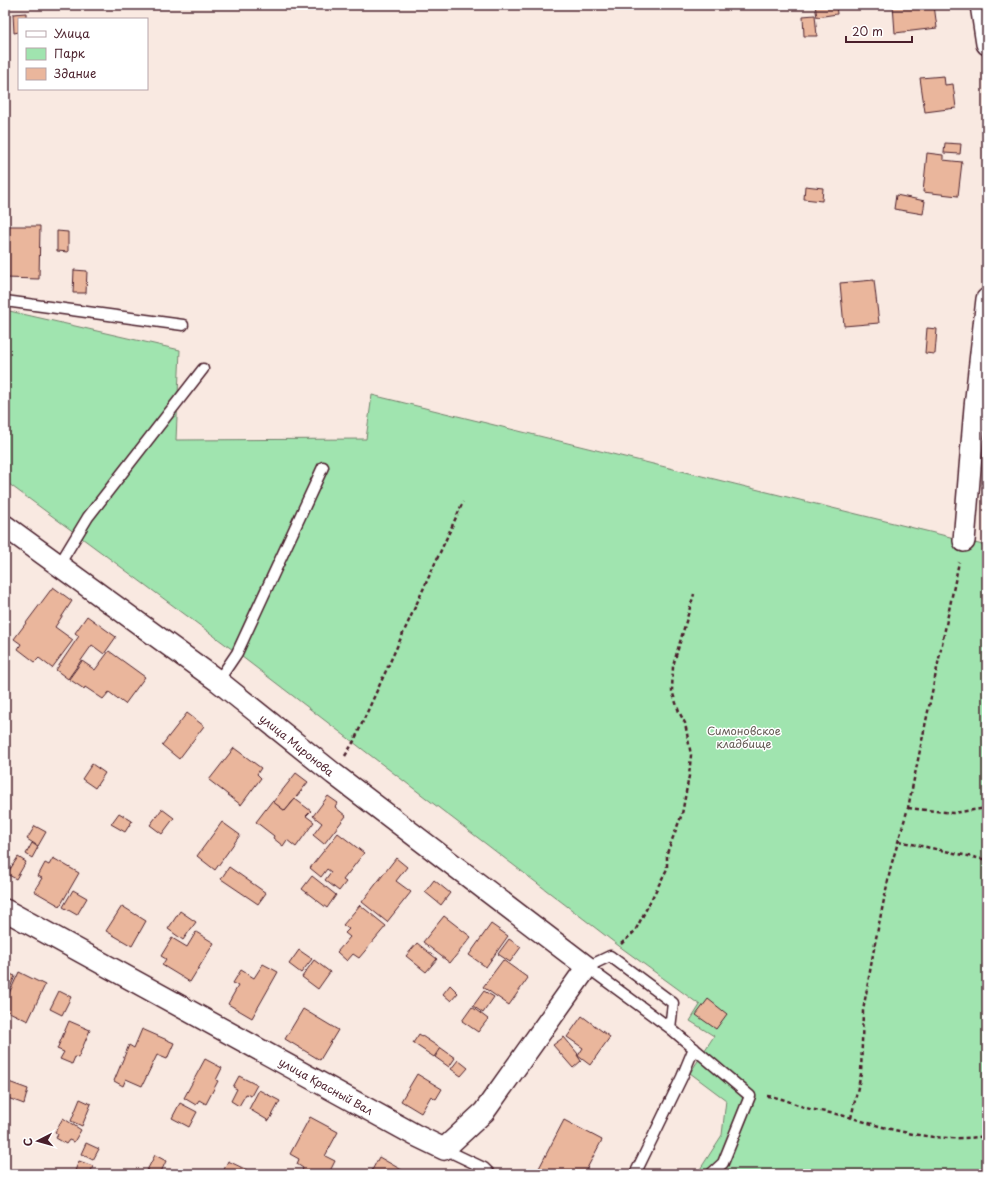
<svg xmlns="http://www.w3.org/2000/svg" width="992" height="1179" viewBox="0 0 992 1179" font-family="'Playpen Sans',sans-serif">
<rect width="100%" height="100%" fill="#f9e9e1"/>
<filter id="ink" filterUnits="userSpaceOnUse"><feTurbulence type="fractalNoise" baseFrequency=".025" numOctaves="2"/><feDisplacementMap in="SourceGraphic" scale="8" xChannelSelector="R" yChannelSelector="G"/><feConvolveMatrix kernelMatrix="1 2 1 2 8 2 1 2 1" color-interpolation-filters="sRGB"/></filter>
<g filter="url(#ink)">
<!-- green -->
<path fill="#a0e4af" stroke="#75826d" d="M5,310L180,350L176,440L366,439L372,395L987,546V1174H697L722,1135L726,1100L690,1073L714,1036L690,1021L700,1005L619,946L237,653L5,481Z"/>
<!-- building -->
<g fill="#eab69c" stroke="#4a1f2b">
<path d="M815,5H836L837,14L817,17Z"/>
<path d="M893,5H934L937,28L895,33Z"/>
<path d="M26,13V18L34,19H19V32L14,33L13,14Z"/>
<path d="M815,15L817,36H804L803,16Z"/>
<path d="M944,76L945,85L953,84L956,108L925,112L920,78Z"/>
<path d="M945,143L961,144L960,154L944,153Z"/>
<path d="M927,153L943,155V160L962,162L958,196L923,192Z"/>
<path d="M805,186L823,188L822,201L804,199Z"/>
<path d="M896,195L925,201L923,214L894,209Z"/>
<path d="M6,226H40L39,279L5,278Z"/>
<path d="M57,231L68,232V252L57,251Z"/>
<path d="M74,270L87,271L86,293H73Z"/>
<path d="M874,280L879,323L844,326L840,283Z"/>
<path d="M927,328L937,329L935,354L925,353Z"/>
<path d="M53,587L72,601L55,627L73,640L52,668L39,658L35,662L18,649L21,644L14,639Z"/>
<path d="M87,616L116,637L104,654L92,645L68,679L56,670L79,636L75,633Z"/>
<path d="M109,651L145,677L125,704L109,692L103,699L85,687L84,689L69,679L82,661L95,670Z"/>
<path d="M187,713L204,726L179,759L162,745Z"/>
<path d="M234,748L261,768L257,774L261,778L241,805L209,780Z"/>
<path d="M92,764L105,773L95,788L82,779Z"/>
<path d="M296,773L308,782L285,811L273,802Z"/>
<path d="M328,796L338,803L335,807L346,816L324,844L313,835L322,823L313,816Z"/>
<path d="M295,799L311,811L306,816L314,822L296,847L287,840L283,846L273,838L274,836L256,822L272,801L285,811Z"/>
<path d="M162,809L174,818L162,834L150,825Z"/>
<path d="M119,813L132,821L125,832L111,824Z"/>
<path d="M222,822L240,835L215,870L197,856Z"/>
<path d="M35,826L46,832L38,846L27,839Z"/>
<path d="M338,833L364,853L343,880L346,882L339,891L325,880L331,872L327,869L321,877L310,868Z"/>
<path d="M32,843L38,847L32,858L26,854Z"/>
<path d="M18,857L26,862L16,879L7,874Z"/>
<path d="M53,858L79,873L60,906L34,891L42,878L38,876L45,863L49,865Z"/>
<path d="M396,858L407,867L396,881L411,892L387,922L362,902Z"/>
<path d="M229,867L266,893L258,904L221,879Z"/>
<path d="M312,876L336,895L327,908L302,889Z"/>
<path d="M434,880L450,893L441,905L425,892Z"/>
<path d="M73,890L87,898L77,915L63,907Z"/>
<path d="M360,905L386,926L359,958L353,954L347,961L337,952L350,937L345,933L349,929L343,925Z"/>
<path d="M122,906L146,921L132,946L106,931Z"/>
<path d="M180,911L196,922L183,940L168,929Z"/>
<path d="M444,916L471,937L450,963L423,942Z"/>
<path d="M491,924L508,936L486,967L469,955Z"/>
<path d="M196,932L214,943L190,982L162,965L166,959L161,956L172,938L187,947Z"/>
<path d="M509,939L521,947L510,962L498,954Z"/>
<path d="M417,943L437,959L426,972L406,956Z"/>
<path d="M299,950L312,959L301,973L289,964Z"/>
<path d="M314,960L330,972L318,989L302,977Z"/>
<path d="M503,960L528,978L509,1005L483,987Z"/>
<path d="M263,964L278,972L252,1018L228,1004L238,986L233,983L241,970L254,978Z"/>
<path d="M5,972L15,976L9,990L5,988Z"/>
<path d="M19,972L45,985L28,1021L5,1010V1002Z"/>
<path d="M450,985L458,993L451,1001L443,994Z"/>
<path d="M59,991L71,997L62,1015L50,1009Z"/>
<path d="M484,991L494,997L483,1013L473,1006Z"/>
<path d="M708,999L727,1014L716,1029L696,1015Z"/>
<path d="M472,1007L488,1019L478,1032L462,1021Z"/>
<path d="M303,1009L338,1030L320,1060L285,1039Z"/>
<path d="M582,1016L610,1037L590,1065L578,1056L583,1048L567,1037Z"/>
<path d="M69,1021L90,1030L78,1058L75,1057L72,1064L60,1059L64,1052L57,1049Z"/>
<path d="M142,1029L174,1043L167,1059L157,1055L142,1086L126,1079L123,1086L114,1081L129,1045L134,1048Z"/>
<path d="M419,1034L440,1048L434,1057L413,1043Z"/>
<path d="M564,1037L578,1054L577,1055L581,1061L573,1068L553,1045Z"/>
<path d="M441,1048L455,1058L449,1067L435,1057Z"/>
<path d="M205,1059L222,1068L216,1080L218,1081L206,1104L199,1100L196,1105L184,1098Z"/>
<path d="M458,1060L468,1068L461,1076L451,1069Z"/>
<path d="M417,1074L442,1089L436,1099L431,1096L421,1113L401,1101Z"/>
<path d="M239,1076L257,1085L251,1096L246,1094L239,1106L231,1101L237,1089L233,1087Z"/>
<path d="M6,1081L28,1089L24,1104L5,1097Z"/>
<path d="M259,1090L280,1101L269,1121L249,1109Z"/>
<path d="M80,1099L91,1104L82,1126L71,1121Z"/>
<path d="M180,1103L197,1112L189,1127L172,1118Z"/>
<path d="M310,1117L338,1132L325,1156L335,1161L330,1171L336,1174H301L303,1168L297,1164L299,1159L290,1154Z"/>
<path d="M63,1118L81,1130L74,1142L69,1140L66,1144L56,1138L58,1134L55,1132Z"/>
<path d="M564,1120L602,1140L584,1174H536Z"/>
<path d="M86,1143L99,1149L93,1160L81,1154Z"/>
<path d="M155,1155L166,1161L160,1174H145Z"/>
<path d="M379,1157L407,1173V1174H370Z"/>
<path d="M79,1161L93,1166L90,1174L74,1173Z"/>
<path d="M228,1161L247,1170L245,1174H222Z"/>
</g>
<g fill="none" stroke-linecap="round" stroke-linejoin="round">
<!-- service casing -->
<g stroke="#4a1f2b" stroke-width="13">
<g id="service">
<path d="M5,301L183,325"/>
<path d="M59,565L88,517L203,369"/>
<path d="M218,681L237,653L323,467"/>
<path d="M670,1028L673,1003L610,956L587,967L670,1028L750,1096L723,1163L711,1174"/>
<path d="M444,1149L484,1168L490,1174"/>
<path d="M635,1174L682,1077L694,1048"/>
</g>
</g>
<!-- minor casing -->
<g stroke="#4a1f2b" stroke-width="24">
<g id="minor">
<path d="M981,5L987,44"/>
<path id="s1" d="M5,526L218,681L334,774L587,967L484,1112L444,1149L415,1135L5,910"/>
<path d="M964,541L975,407L987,299"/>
</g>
</g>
<!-- path -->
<g stroke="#4a1f2b" stroke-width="2.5" stroke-dasharray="4 3" stroke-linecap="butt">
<path d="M345,756L354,741L463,502"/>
<path d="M908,808L953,813L987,808"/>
<path d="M898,841L987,860"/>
<path d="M621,944L635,931L667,869V853L682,814L689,776L691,755L685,723L679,712L672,691L673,666L694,594"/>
<path d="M767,1096C782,1097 795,1105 810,1109C824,1112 839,1114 852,1118C898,1132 938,1143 987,1136"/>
<path d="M851,1118L861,1074L863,1011L875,943L891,866L908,808L959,562"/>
</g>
<!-- service -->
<use href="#service" stroke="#fff" stroke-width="10"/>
<!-- minor -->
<use href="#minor" stroke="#fff" stroke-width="21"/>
</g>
</g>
<g text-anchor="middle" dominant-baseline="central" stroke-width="3" stroke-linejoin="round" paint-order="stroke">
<!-- park labels -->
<g font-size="11" fill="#645a53" stroke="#fff">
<text x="744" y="730">Симоновское<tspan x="744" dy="13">кладбище</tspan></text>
</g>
<!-- street labels -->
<g font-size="11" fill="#4a1f2b" stroke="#fff">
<text stroke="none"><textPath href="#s1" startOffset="365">улица Миронова</textPath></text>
<text transform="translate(326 1086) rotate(29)">улица Красный Вал</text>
</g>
</g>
<!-- margin -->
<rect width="992" height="1179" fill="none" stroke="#fff" stroke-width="20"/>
<rect x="10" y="10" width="972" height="1159" fill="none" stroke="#4a1f2b" stroke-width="1.5" filter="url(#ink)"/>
<!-- legend -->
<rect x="18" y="18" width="130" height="72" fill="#ffffff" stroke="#b7a5aa"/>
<rect x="26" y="31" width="20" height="6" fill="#ffffff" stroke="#b7a5aa"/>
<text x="54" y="38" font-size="12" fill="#4a1f2b">Улица</text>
<rect x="26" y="48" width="20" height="12" fill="#a0e4af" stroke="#b7a5aa"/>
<text x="54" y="58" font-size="12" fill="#4a1f2b">Парк</text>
<rect x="26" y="68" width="20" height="12" fill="#eab69c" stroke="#b7a5aa"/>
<text x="54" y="78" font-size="12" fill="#4a1f2b">Здание</text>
<!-- north arrow -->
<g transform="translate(38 1141) rotate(264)" stroke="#ffffff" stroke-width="3" paint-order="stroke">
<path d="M0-3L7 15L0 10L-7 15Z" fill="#4a1f2b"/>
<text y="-6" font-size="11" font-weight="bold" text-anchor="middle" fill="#4a1f2b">С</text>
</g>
<!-- scale -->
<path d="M846 36v6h66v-6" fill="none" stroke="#4a1f2b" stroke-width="2"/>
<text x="852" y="36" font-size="12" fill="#4a1f2b" stroke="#ffffff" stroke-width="3" paint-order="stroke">20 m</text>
</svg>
